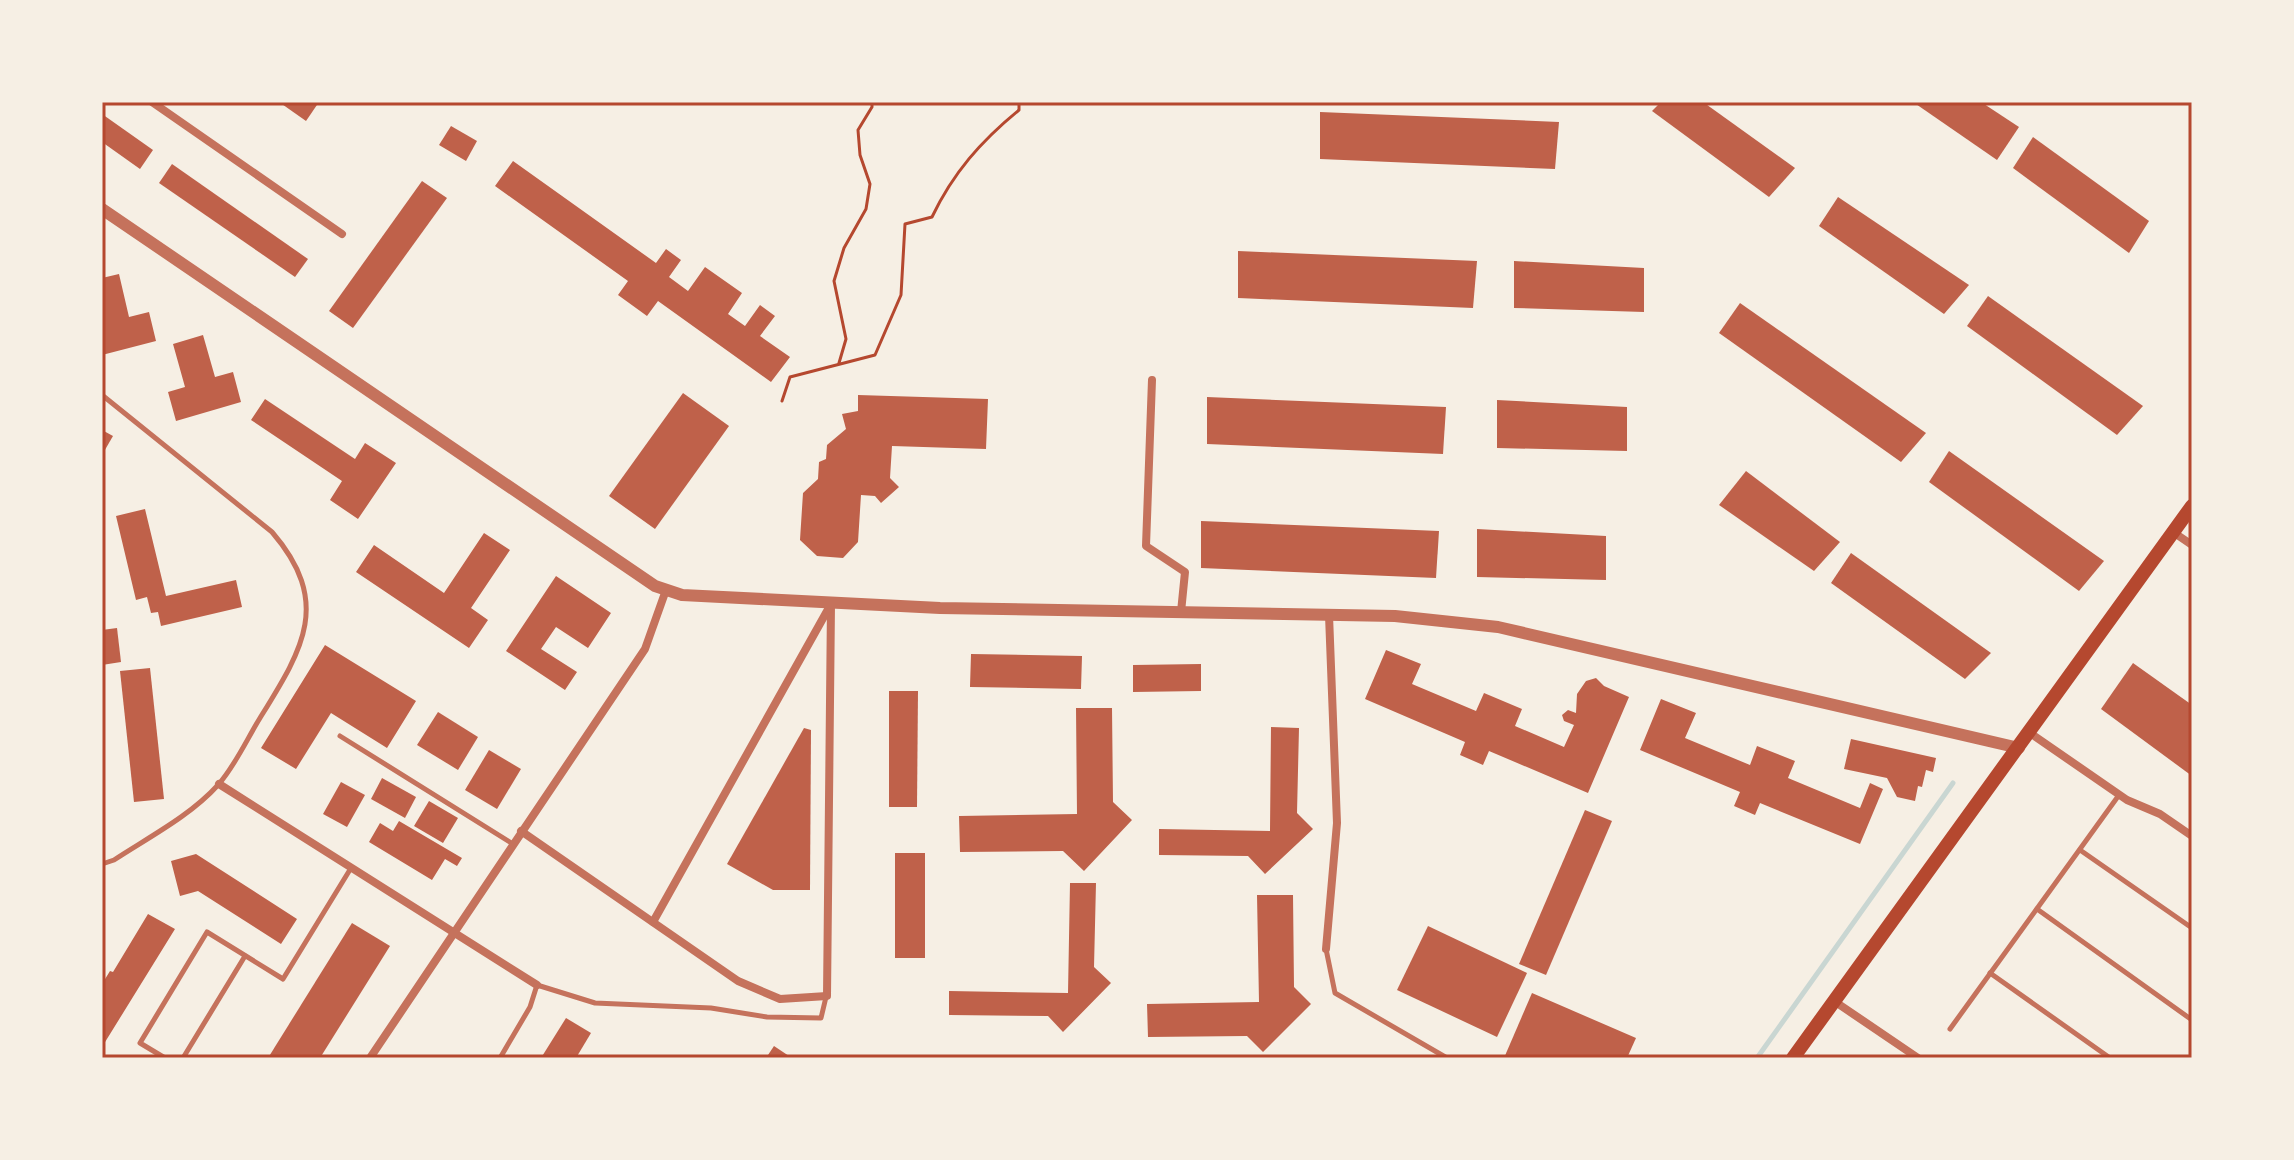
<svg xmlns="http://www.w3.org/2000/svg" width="2294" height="1160" viewBox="0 0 2294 1160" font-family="'Open Sans',sans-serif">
<rect width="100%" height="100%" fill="#f6efe4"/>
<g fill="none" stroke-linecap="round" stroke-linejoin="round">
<!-- stream -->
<path stroke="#c9d6d2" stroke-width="5" d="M1757,1058L1953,783"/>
</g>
<!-- building -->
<g fill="#bf614a">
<path d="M279,102H319L306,121Z"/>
<path d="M1661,102H1703L1795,168L1769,197L1652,111Z"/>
<path d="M1913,102H1981L2019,127L1997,160Z"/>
<path d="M1320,112L1559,122L1555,169L1320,159Z"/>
<path d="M102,114L153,150L140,169L102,142Z"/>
<path d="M451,126L477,141L466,161L439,145Z"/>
<path d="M2033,137L2149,221L2129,253L2013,168Z"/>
<path d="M513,161L656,263L666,249L681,260L669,277L688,291L705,267L742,293L728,314L745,326L760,305L775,316L760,336L790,357L771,382L658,301L647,316L618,295L628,281L495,186Z"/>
<path d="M172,164L308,259L295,277L159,183Z"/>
<path d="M422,181L447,198L353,328L329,311Z"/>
<path d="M1838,197L1969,285L1944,314L1819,226Z"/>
<path d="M1238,251L1477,261L1473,308L1238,298Z"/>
<path d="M1514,261L1644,268V312L1514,308Z"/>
<path d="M119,274L129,317L149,312L156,341L102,355V278Z"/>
<path d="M1988,296L2143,406L2117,435L1967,326Z"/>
<path d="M1740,303L1926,433L1901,462L1719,333Z"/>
<path d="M203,335L215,377L233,372L241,402L176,421L168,392L185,387L173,344Z"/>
<path d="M683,393L729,426L655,529L609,496Z"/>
<path d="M858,395L988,399L986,449L892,446L890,478L899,487L881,503L875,496L861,495L858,542L843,558L817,556L800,540L803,493L818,479L819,462L826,459L827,445L846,429L842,414L858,411Z"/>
<path d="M1207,397L1446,407L1443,454L1207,444Z"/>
<path d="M265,399L355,459L365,443L396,463L358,519L330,500L342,481L251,420Z"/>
<path d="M1497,400L1627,407V451L1497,448Z"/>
<path d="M102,430L113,436L102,455Z"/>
<path d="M1949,451L2104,561L2079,591L1929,482Z"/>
<path d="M1746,471L1840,542L1814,571L1719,505Z"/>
<path d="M145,509L166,596L236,580L242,607L161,626L158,612L151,613L147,597L136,600L116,516Z"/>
<path d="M1201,521L1439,531L1436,578L1201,568Z"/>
<path d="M1477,529L1606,536V580L1477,577Z"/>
<path d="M484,533L510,550L471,608L488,620L469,648L356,572L374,545L444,593Z"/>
<path d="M1851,553L1991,653L1965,679L1831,583Z"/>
<path d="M556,576L611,613L588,648L556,627L541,649L577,672L565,690L506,651Z"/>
<path d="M117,628L121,662L102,665V630Z"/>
<path d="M325,645L416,701L387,748L331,713L296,769L261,748Z"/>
<path d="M1386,650L1421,664L1412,684L1476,711L1484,693L1522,709L1515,726L1564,747L1574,725L1564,721L1562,715L1568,710L1576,713L1577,694L1586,681L1596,678L1604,686L1629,697L1588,793L1489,751L1483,765L1460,755L1465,742L1365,699Z"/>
<path d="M971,654L1082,656L1081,689L970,687Z"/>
<path d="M2133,663L2192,705V776L2101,709Z"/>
<path d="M1201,664V691L1133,692V665Z"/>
<path d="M150,668L164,799L134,802L120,671Z"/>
<path d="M889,691H918L917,807H889Z"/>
<path d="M1661,699L1696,713L1685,738L1750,765L1757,746L1795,761L1788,778L1860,808L1870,783L1883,789L1860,844L1760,803L1755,815L1734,806L1740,792L1640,750Z"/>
<path d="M1076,708H1112L1113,802L1132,820L1084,871L1063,851L960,852L959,816L1077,814Z"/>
<path d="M438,712L478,737L458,770L417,745Z"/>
<path d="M1271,727L1299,728L1297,813L1313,829L1265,874L1248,856L1159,855V829L1270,831Z"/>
<path d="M804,728L811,730L810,890H773L727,864Z"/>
<path d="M1851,739L1936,758L1933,772L1926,770L1922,787L1918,786L1915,801L1897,797L1887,778L1844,769Z"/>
<path d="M489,750L521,769L497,809L465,790Z"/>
<path d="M382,778L416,797L405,818L371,799Z"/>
<path d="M341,782L365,795L347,827L323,814Z"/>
<path d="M429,801L458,818L443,843L414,826Z"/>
<path d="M1585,810L1612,821L1546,975L1519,964Z"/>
<path d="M399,821L462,858L457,866L445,859L432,880L369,842L380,823L393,831Z"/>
<rect x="895" y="853" width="30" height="105"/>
<path d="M196,854L297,919L281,944L198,891L180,896L171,861Z"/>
<path d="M1070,883H1096L1094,967L1111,983L1063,1032L1048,1016L949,1015V991L1068,993Z"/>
<path d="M1257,895H1293L1294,987L1311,1004L1263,1052L1247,1036L1148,1037L1147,1004L1259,1002Z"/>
<path d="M148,914L175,929L102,1047V984L110,971L113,972Z"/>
<path d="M352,923L390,946L320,1058H268Z"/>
<path d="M1428,926L1527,973L1497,1037L1397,990Z"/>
<path d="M1532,993L1636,1038L1627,1058H1504Z"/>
<path d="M566,1018L591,1033L576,1058H541Z"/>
<path d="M774,1046L792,1058H766Z"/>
</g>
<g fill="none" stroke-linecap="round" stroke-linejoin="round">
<!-- path -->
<g stroke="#b5482f" stroke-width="3">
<path d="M839,363L846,339L834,281L844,248L866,209L870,184L860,155L858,130L872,107V102"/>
<path d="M782,401L790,377L875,355L901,295L905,224L932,217C953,173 981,141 1019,110V102"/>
</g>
<!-- service -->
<g stroke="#c5725c" stroke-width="5">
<path d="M102,395L272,532C333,603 302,650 260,718C247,739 235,766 218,785C190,816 149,837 114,860L102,864"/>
<path d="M340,736L513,844"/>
<path d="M2080,850L2192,928"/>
<path d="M2037,909L2192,1020"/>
<path d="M1326,949L1335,993L1447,1058"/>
<path d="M1990,973L2110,1058"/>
<path d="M1950,1029L2119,795"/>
<path d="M165,1058L140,1043L207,932L283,979L351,868"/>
<path d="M183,1058L245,956"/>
<path d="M500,1058L530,1007L537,985L595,1003L711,1008L767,1017L821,1018L826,997"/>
</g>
<!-- minor -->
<g stroke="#c5725c" stroke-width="8">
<path d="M152,102L342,234"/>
<path d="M1152,380L1146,546L1185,572L1181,612"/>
<path d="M2173,532L2192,545"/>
<path d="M2030,733L2127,800L2160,814L2192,836"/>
<path d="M219,784L537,985"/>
<path d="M521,831L738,981L780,999L827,996L831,604"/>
<path d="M653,922L831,604"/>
<path d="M1326,949L1337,823L1329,615"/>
<path d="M1834,1001L1918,1058"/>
<path d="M370,1058L645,649L666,590"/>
</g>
<!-- tertiary -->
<path stroke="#c5725c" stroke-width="12" d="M102,209L655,586L682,595L940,608L1395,616L1498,627L2019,748"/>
<!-- secondary -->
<path stroke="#b5482f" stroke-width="14" d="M1793,1058L2192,506"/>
</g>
<!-- border -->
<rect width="2294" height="1160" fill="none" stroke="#f6efe4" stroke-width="208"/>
<rect x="104" y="104" width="2086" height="952" fill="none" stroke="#b5482f" stroke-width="3"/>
</svg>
